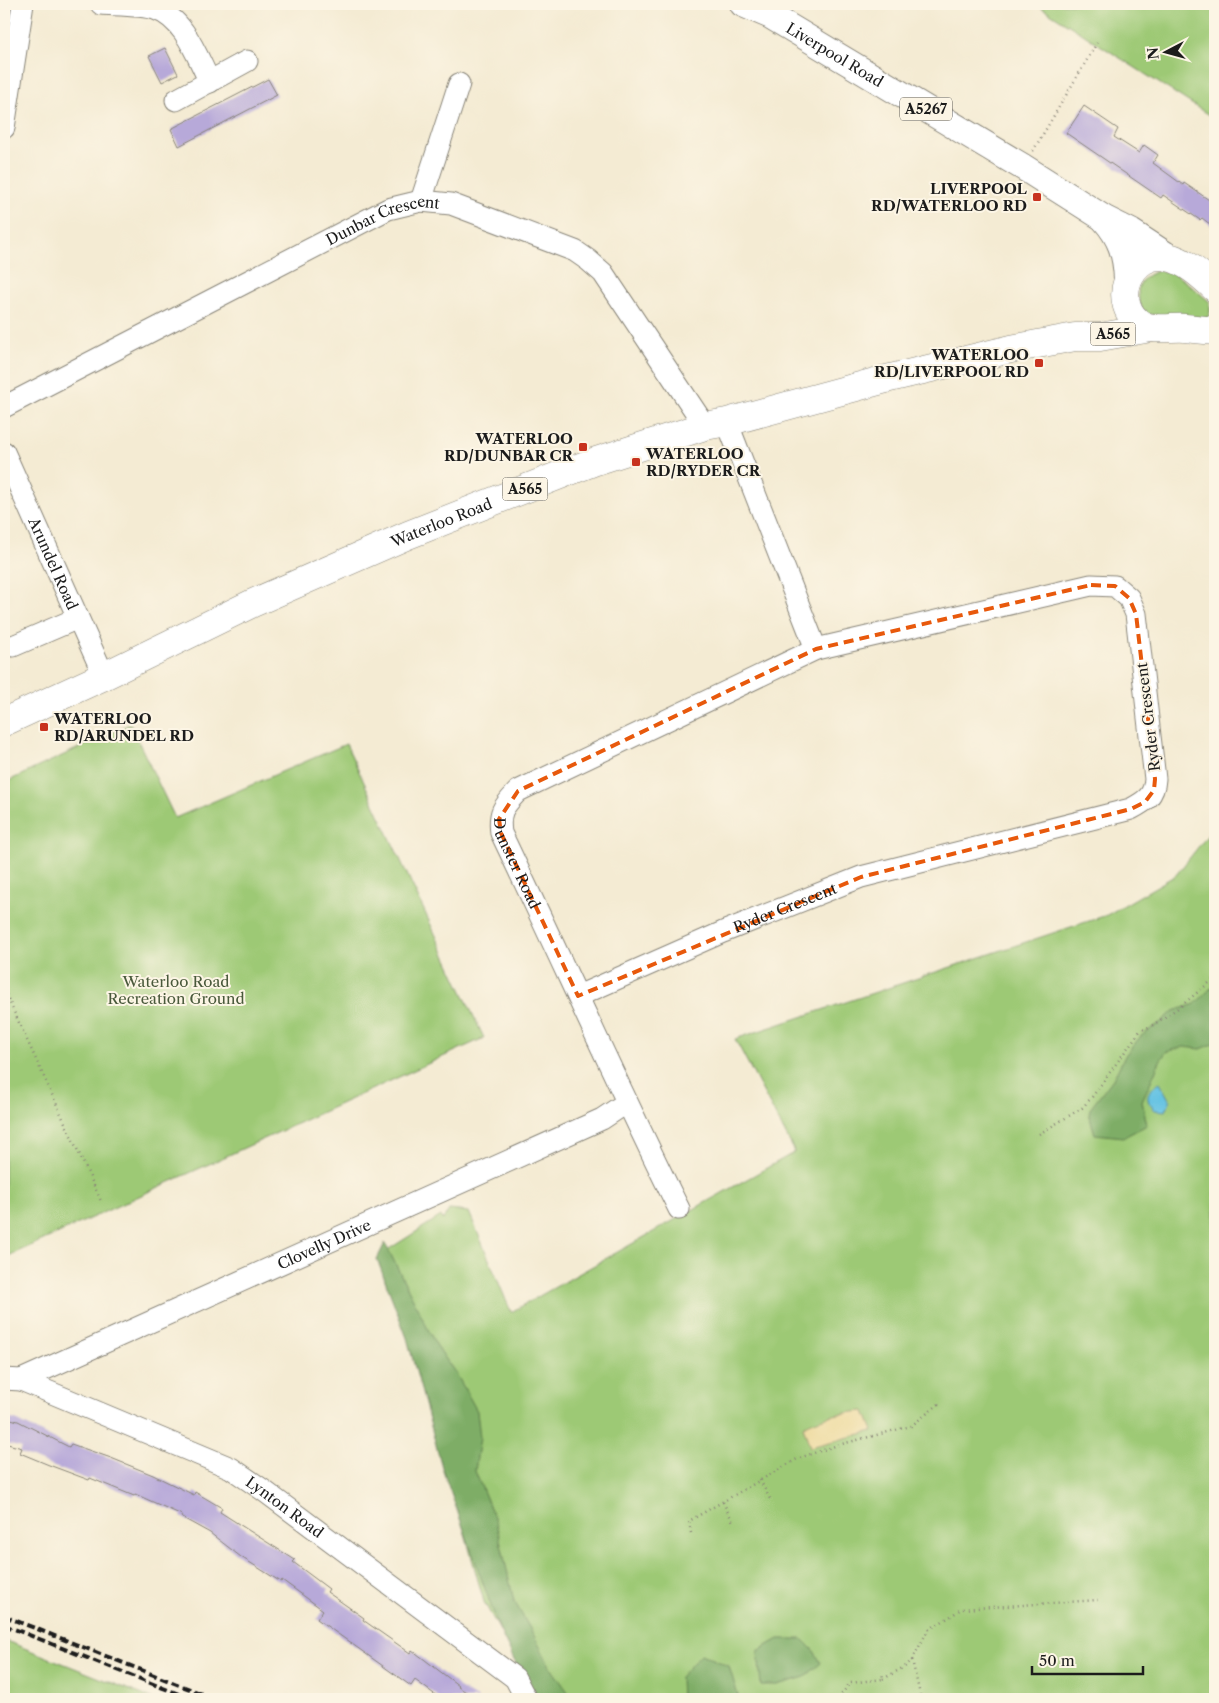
<svg xmlns="http://www.w3.org/2000/svg" width="1219" height="1703" viewBox="0 0 1219 1703" font-family="'Libre Caslon Text',serif">
<rect width="100%" height="100%" fill="#fcf5e5"/>
<filter id="ink" filterUnits="userSpaceOnUse"><feTurbulence type="fractalNoise" baseFrequency=".02" numOctaves="2"/><feDisplacementMap in="SourceGraphic" scale="10" xChannelSelector="R" yChannelSelector="G"/><feConvolveMatrix kernelMatrix="1 2 1 2 8 2 1 2 1" color-interpolation-filters="sRGB"/></filter>
<filter id="wash" filterUnits="userSpaceOnUse"><feTurbulence type="fractalNoise" baseFrequency=".0096" numOctaves="4" result="noise"/><feDisplacementMap in="SourceGraphic" scale="20" xChannelSelector="R" yChannelSelector="G"/><feGaussianBlur stdDeviation="1.12" result="paint"/><feColorMatrix in="noise" values="0 0 0 0 0 0 0 0 0 0 0 0 0 0 0 0 0 1.4 0 .05"/><feComposite in="paint" operator="in"/></filter>
<g filter="url(#wash)">
<rect width="100%" height="100%" fill="#f4ebd3"/>
<!-- green -->
<g fill="#9dc975" stroke="#5c7248">
<path d="M1036,4H1215V119Z"/>
<path d="M1158,271L1172,272L1190,285L1210,302V312L1208,318L1144,314C1135,293 1134,279 1158,271Z"/>
<path d="M130,724L175,818L346,744L484,1038L4,1258V783Z"/>
<path d="M1215,826V1699H538L484,1602L410,1335L381,1254L441,1216L443,1220L449,1210L469,1212L511,1312L795,1152L735,1039L1107,915L1176,875Z"/>
<path d="M4,1640L153,1699H4Z"/>
</g>
<!-- forest -->
<g fill="#7ead66" stroke="#4d6441">
<path d="M1215,984V1043L1201,1049L1184,1047L1166,1052L1160,1061L1142,1101L1147,1125L1124,1137L1095,1134L1089,1115L1090,1109L1113,1079L1126,1054L1141,1036L1161,1022L1174,1011L1195,1004Z"/>
<path d="M385,1243L435,1343L458,1377L477,1411L480,1437L475,1471L496,1522L514,1601L532,1632L551,1668L573,1699H533L500,1631L443,1471L407,1338L377,1259Z"/>
<path d="M779,1639H802L814,1651L821,1663L805,1677L777,1685H761L758,1651Z"/>
<path d="M701,1654L729,1666L739,1699H681L680,1677Z"/>
</g>
<!-- sand -->
<path fill="#eeda9e" stroke="#857b5d" d="M865,1411L873,1431L810,1447L803,1426C826,1415 840,1413 865,1411Z"/>
<!-- water -->
<path fill="#65c2e3" stroke="#406f80" d="M1160,1083L1170,1101L1166,1111L1155,1110C1143,1099 1147,1089 1160,1083Z"/>
<g id="blocks">
<!-- building -->
<g fill="#b7a9d9">
<path d="M165,48L178,74L162,82L149,56Z"/>
<path d="M268,79L277,95L179,146L171,129Z"/>
<path d="M1084,106L1118,129L1114,137L1139,153L1144,145L1158,155L1153,163L1183,185L1184,183L1215,204V228L1202,218L1200,220L1163,195L1161,198L1066,133Z"/>
<path d="M4,1417L18,1421L69,1447L71,1444L111,1458L153,1475L194,1495L195,1492L222,1508L220,1512L295,1560L293,1562L329,1589L327,1592L364,1618L363,1620L410,1653L412,1650L459,1686L458,1687L478,1699H441L415,1680L411,1686L317,1619L323,1610L282,1580L281,1582L241,1557L210,1533L181,1517L182,1515L135,1494L134,1496L90,1478L89,1480L49,1465L20,1453L22,1448L4,1443Z"/>
</g>
</g>
</g>
<g filter="url(#ink)">
<use href="#blocks" fill-opacity="0" stroke="#888478" stroke-width="1"/>
<g fill="none" stroke-linecap="round" stroke-linejoin="round">
<!-- minor casing -->
<g stroke="#888478" stroke-width="23">
<g id="minor">
<path d="M101,4C115,5 143,5 155,9C185,19 197,57 210,82"/>
<path d="M176,100L247,61"/>
<path d="M4,128L23,4"/>
<path d="M421,201L459,84"/>
<path id="s1" d="M4,407L388,209L421,201L451,204L575,251L588,260L603,273L705,426"/>
<path d="M727,422L816,649"/>
<path id="s2" d="M4,452L104,676"/>
<path d="M13,646L78,618"/>
<path id="s3" d="M578,996L723,932L861,877L1131,809C1146,801 1154,796 1155,779L1136,614L1129,598L1115,586L1091,585L816,649L518,791C504,806 498,811 501,833C561,958 617,1085 679,1209"/>
<path id="s4" d="M4,1379L21,1380L231,1468L263,1490L515,1678L526,1699"/>
<path id="s5" d="M21,1380L602,1119L626,1103"/>
</g>
</g>
<!-- major casing -->
<g stroke="#888478" stroke-width="28">
<g id="major">
<path id="s6" d="M743,4L771,16L1023,167L1105,219L1131,232L1169,257"/>
<path d="M1105,220C1121,238 1126,255 1127,279"/>
</g>
</g>
<!-- highway casing -->
<g stroke="#888478" stroke-width="29">
<g id="highway">
<path d="M1215,288C1202,276 1186,261 1168,257C1129,248 1108,306 1143,325C1154,331 1172,327 1185,328C1195,329 1205,330 1215,331"/>
<path id="s7" d="M4,722L104,676L253,603L408,535L593,462L705,426L727,422L886,379L1011,349L1075,337H1100L1151,328"/>
</g>
</g>
<!-- path -->
<g stroke="#888478" stroke-width="2.5" stroke-dasharray="1 4" stroke-linecap="butt">
<path d="M1033,151L1097,43"/>
<path d="M4,990L101,1201"/>
<path d="M1039,1134L1082,1108L1092,1097L1140,1031L1153,1025L1181,1006L1215,978"/>
<path d="M760,1480L770,1499"/>
<path d="M723,1502L734,1524"/>
<path d="M691,1533L689,1521L799,1458L838,1445L911,1426L939,1404"/>
<path d="M912,1660L928,1630L948,1618L961,1609L1098,1600"/>
<path d="M883,1679L906,1666L912,1660L921,1699"/>
<path d="M840,1699L841,1695L850,1683L883,1679L882,1672"/>
</g>
<!-- minor -->
<use href="#minor" stroke="#fff" stroke-width="21"/>
<!-- major -->
<use href="#major" stroke="#fff" stroke-width="26"/>
<!-- highway -->
<use href="#highway" stroke="#fff" stroke-width="28"/>
<!-- rail -->
<g stroke="#1c1c1c" stroke-width="4" stroke-dasharray="8 4" stroke-linecap="butt">
<path d="M4,1616L215,1699"/>
<path d="M4,1625L191,1699"/>
</g>
</g>
</g>
<!-- marked area -->
<path fill="none" stroke="#e8590c" stroke-width="4" stroke-dasharray="10 6" stroke-linejoin="round" d="M1091,585L1115,586L1129,598L1136,614L1155,779L1154,790L1145,802L1131,809L861,877L578,996L501,833L499,819L518,791L816,649Z"/>
<!-- markers -->
<g fill="#c8321e" stroke="#fcf5e5" stroke-width="2">
<rect x="1032" y="192" width="10" height="10" rx="2.5"/>
<rect x="1034" y="358" width="10" height="10" rx="2.5"/>
<rect x="578" y="442" width="10" height="10" rx="2.5"/>
<rect x="631" y="457" width="10" height="10" rx="2.5"/>
<rect x="39" y="722" width="10" height="10" rx="2.5"/>
</g>
<g text-anchor="middle" dominant-baseline="central" stroke-width="4" stroke-linejoin="round" paint-order="stroke">
<!-- shield labels -->
<g fill="#fcf5e5" stroke="#5f5d58" stroke-width="1">
<rect x="900" y="97.5" width="52" height="23" rx="4"/>
<rect x="1090.5" y="322.5" width="45" height="23" rx="4"/>
<rect x="502.5" y="477.5" width="45" height="23" rx="4"/>
</g>
<g font-size="14" font-weight="bold" fill="#1c1c1c">
<text x="926" y="109">A5267</text>
<text x="1113" y="334">A565</text>
<text x="525" y="489">A565</text>
</g>
<!-- street labels -->
<g font-size="15" fill="#1c1c1c" stroke="#fcf5e5">
<text stroke="none"><textPath href="#s6" startOffset="105">Liverpool Road</textPath></text>
<text stroke="none"><textPath href="#s1" startOffset="424">Dunbar Crescent</textPath></text>
<text stroke="none"><textPath href="#s7" startOffset="481">Waterloo Road</textPath></text>
<text stroke="none"><textPath href="#s2" startOffset="122">Arundel Road</textPath></text>
<text transform="translate(1148 717) rotate(-97)">Ryder Crescent</text>
<text stroke="none"><textPath href="#s3" startOffset="1546">Dunster Road</textPath></text>
<text stroke="none"><textPath href="#s3" startOffset="225">Ryder Crescent</textPath></text>
<text stroke="none"><textPath href="#s5" startOffset="332">Clovelly Drive</textPath></text>
<text stroke="none"><textPath href="#s4" startOffset="311">Lynton Road</textPath></text>
</g>
<!-- poi labels -->
<g font-size="15" font-weight="bold" fill="#1c1c1c" stroke="#fcf5e5" text-anchor="end">
<text x="1027" y="188">LIVERPOOL<tspan x="1027" dy="17">RD/WATERLOO RD</tspan></text>
<text x="1029" y="354">WATERLOO<tspan x="1029" dy="17">RD/LIVERPOOL RD</tspan></text>
<text x="573" y="438">WATERLOO<tspan x="573" dy="17">RD/DUNBAR CR</tspan></text>
<text x="646" y="453" text-anchor="start">WATERLOO<tspan x="646" dy="17">RD/RYDER CR</tspan></text>
<text x="54" y="718" text-anchor="start">WATERLOO<tspan x="54" dy="17">RD/ARUNDEL RD</tspan></text>
</g>
<!-- park labels -->
<g font-size="15" fill="#49593b" stroke="#fcf5e5">
<text x="176" y="981">Waterloo Road<tspan x="176" dy="17">Recreation Ground</tspan></text>
</g>
</g>
<!-- margin -->
<rect width="1219" height="1703" fill="none" stroke="#fcf5e5" stroke-width="20"/>
<!-- north arrow -->
<g transform="translate(1166 52) rotate(264)" stroke="#fcf5e5" stroke-width="4" paint-order="stroke">
<path d="M0-4L9 19L0 12L-9 19Z" fill="#1c1c1c"/>
<text y="-8" font-size="14" font-weight="bold" text-anchor="middle" fill="#1c1c1c">N</text>
</g>
<!-- scale -->
<path d="M1032 1666v8h111v-8" fill="none" stroke="#1c1c1c" stroke-width="2.5"/>
<text x="1039" y="1666" font-size="15" fill="#1c1c1c" stroke="#fcf5e5" stroke-width="4" paint-order="stroke">50 m</text>
</svg>
